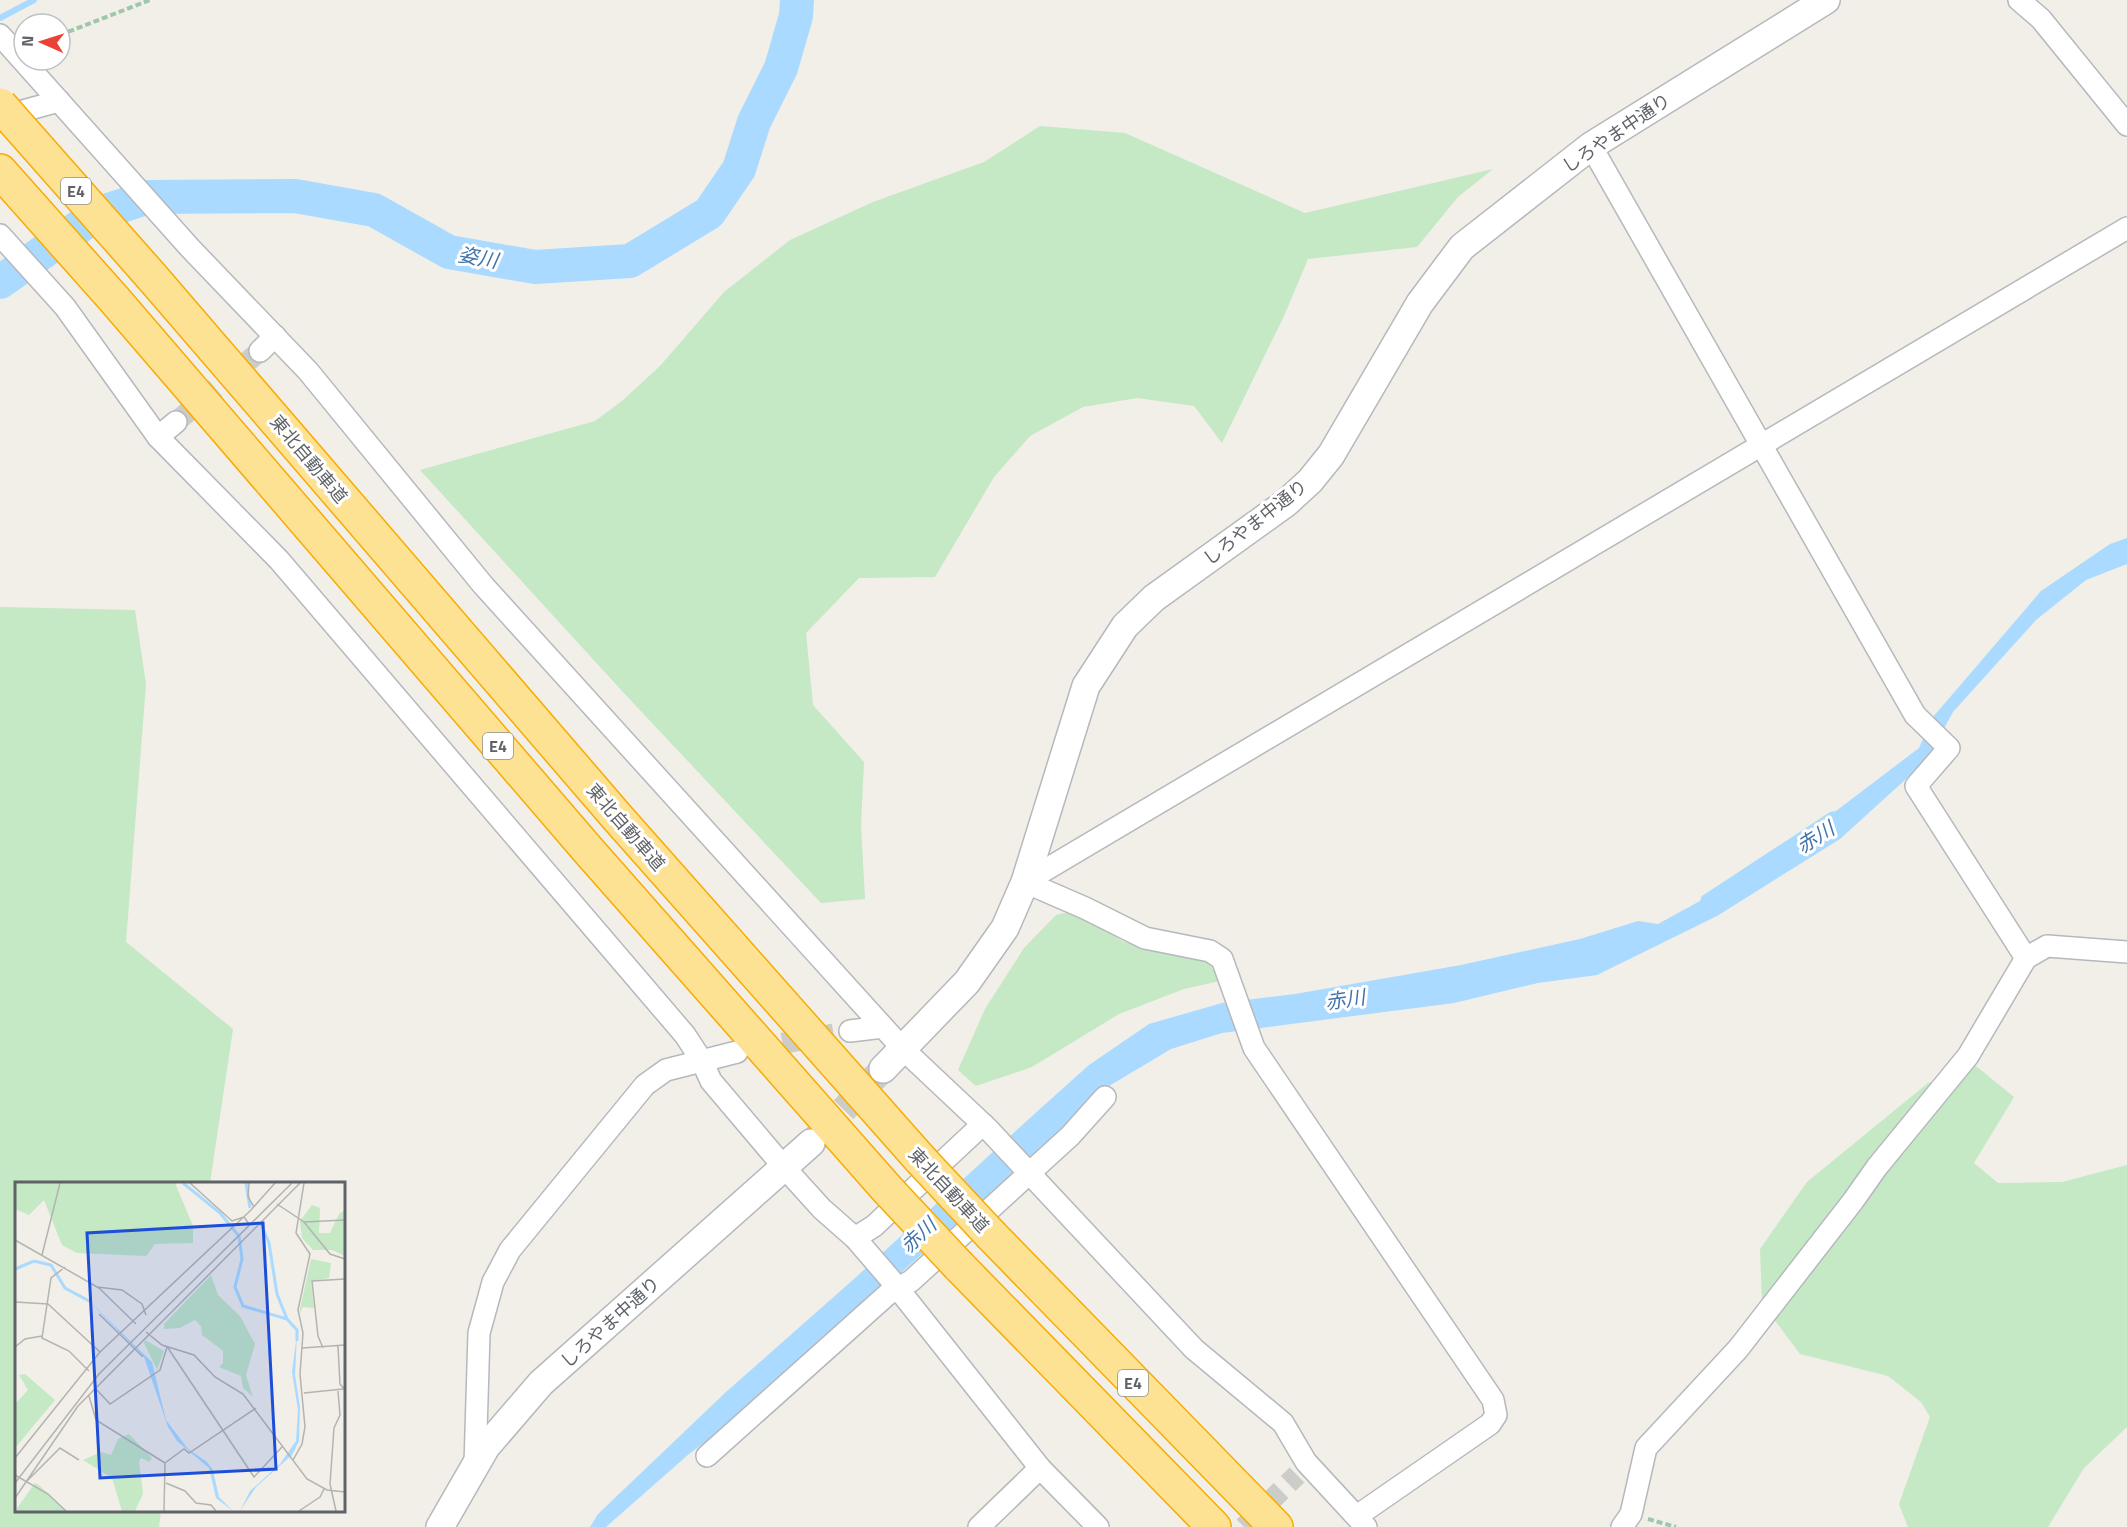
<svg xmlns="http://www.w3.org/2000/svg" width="2127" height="1527" viewBox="0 0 2127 1527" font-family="'Titillium Web','Noto Sans JP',sans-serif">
<rect width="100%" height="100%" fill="#f1efe8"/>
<!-- green -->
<g fill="#c5e8c5">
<path d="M1040,126L1125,133L1305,213L1493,169L1458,197L1417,247L1308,259L1284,316L1222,443L1194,406L1137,398L1083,407L1030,436L994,477L935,577L859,578L806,633L813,705L864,762L861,825L865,899L821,903L622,691L420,470L595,421L622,401L660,366L724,292L790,240L873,202L984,162Z"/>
<path d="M0,607L135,610L146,684L126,942L233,1029L210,1183L16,1184V1510L161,1511L159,1527H0Z"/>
<path d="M1074,911L1124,942L1206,958L1220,981L1184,989L1119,1014L1032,1067L976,1086L958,1070L985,1009L1024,948L1056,915Z"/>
<path d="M1976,1066L2014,1097L1974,1163L1998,1183L2062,1182L2127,1165V1427L2084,1468L2048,1527H1908L1899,1504L1930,1417L1921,1402L1888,1376L1800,1354L1762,1303L1760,1249L1807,1182L1928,1083Z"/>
</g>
<!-- water -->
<path fill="#aadaff" d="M2127,538V564L2086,580L2036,620L1953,712L1927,760L1840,839L1717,916L1597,975L1538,983L1454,1003L1222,1033L1171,1049L1099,1092L1060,1131L747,1410L689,1454L606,1527H590L598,1514L726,1392L854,1279L1041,1108L1089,1065L1149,1024L1222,1003L1295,994L1461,965L1580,939L1638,921L1658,924L1700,901L1702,896L1830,812L1836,811L1919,748L1933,717L2041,591L2110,544Z"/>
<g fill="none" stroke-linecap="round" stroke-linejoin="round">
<!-- stream -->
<path stroke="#aadaff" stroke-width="6" d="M0,18L34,0"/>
<!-- river -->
<path stroke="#aadaff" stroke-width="34" d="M0,282L99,213L149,197L295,196L374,210L449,252L535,267L630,261L709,213L739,169L754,122L781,68L796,16L797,0"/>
<!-- minor-tunnel -->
<g stroke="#ccccc8" stroke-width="21" stroke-dasharray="21 10" stroke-linecap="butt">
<path d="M176,422L260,351"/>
<path d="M752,1049L850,1031"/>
<path d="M1244,1527L1297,1475"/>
</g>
<!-- tertiary-tunnel -->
<path stroke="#ccccc8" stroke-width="27" stroke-dasharray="27 14" stroke-linecap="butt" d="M815,1139L883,1069"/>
<!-- minor casing -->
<g stroke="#b5b8bc" stroke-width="24">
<g id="minor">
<path d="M2019,0L2041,19L2127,125"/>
<path d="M0,35L190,248L308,371L483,585L903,1049L988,1129L1194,1349L1283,1423L1306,1462L1366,1527"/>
<path d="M1,117L59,101"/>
<path d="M1591,146L1915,715L1949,748L1916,786L2026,958"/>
<path d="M0,235L65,307L158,437L279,560L685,1035L702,1061L711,1081L783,1166L822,1209L855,1238L892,1281L1040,1468L1098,1527"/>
<path d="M260,351L275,336"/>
<path d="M158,437L176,422"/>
<path d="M1025,882L2127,228"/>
<path d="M1025,882L1085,908L1145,938L1210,951L1222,959L1254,1048L1493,1400L1496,1415L1490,1424L1357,1516"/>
<path d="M850,1031L883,1027"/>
<path d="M855,1238L874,1226L983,1124"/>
<path d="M707,1456L888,1294L911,1281L1070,1136L1105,1097"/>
<path d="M475,1465L479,1333L493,1282L510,1250L645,1085L666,1070L737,1052"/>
<path d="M979,1527L1040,1468"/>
<path d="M1622,1527L1631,1514L1646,1448L1738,1349L1853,1201L1877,1167L1968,1056L2026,958L2047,946L2127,952"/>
</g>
</g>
<!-- tertiary casing -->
<g stroke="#b5b8bc" stroke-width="30">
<g id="tertiary">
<path d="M883,1069L967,982L1005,928L1025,882L1086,686L1125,626L1154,598L1286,503L1310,481L1331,455L1420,303L1462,247L1591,146L1826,0"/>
<path d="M440,1527L486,1447L541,1383L811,1143"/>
</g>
</g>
<!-- motorway casing -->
<g stroke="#f9ab00" stroke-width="36">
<g id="motorway">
<path d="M0,171L114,299L588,850L887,1189"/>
<path d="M152,277L617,817L921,1160"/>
<path d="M992,1236L1276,1527"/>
<path d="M959,1266L1214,1527"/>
</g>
</g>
<!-- path -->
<g stroke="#9cc7a9" stroke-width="4" stroke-dasharray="6 3" stroke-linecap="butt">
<path d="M60,35L150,0"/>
<path d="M1648,1519L1676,1527"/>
</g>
<!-- minor -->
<use href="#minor" stroke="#fff" stroke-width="21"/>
<!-- tertiary -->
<use href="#tertiary" stroke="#fff" stroke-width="27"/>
<!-- motorway -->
<use href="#motorway" stroke="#fde293" stroke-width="33"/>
<!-- motorway-bridge casing -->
<g stroke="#f9ab00" stroke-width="36" stroke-linecap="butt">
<g id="motorway-bridge">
<path d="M0,105L152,277"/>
<path d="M921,1160L992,1236"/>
<path d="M887,1189L959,1266"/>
</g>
</g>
<!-- motorway-bridge -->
<use href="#motorway-bridge" stroke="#fde293" stroke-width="33"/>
</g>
<g text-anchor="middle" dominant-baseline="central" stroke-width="6" stroke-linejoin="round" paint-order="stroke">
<!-- shield labels -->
<g fill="#fff" stroke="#8f9295" stroke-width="1.5">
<rect x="61" y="178" width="30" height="26" rx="4.5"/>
<rect x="483" y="733" width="30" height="26" rx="4.5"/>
<rect x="1118" y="1370" width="30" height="26" rx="4.5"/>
</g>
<g font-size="16" font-weight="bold" fill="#5f6368">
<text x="76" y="191">E4</text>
<text x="498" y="746">E4</text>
<text x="1133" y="1383">E4</text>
</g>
<!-- street labels -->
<g font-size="18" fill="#5f6368" stroke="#fff">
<text transform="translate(1616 133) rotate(-34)">しろやま中通り</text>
<text transform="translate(309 459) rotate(50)">東北自動車道</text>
<text transform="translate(1255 522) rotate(-38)">しろやま中通り</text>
<text transform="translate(626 827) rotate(49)">東北自動車道</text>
<text transform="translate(949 1190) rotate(47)">東北自動車道</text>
<text transform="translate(610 1322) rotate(-42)">しろやま中通り</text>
</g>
<!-- water labels -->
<g font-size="20" font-style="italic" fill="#4174aa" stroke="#fff">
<text transform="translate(478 257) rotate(10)">姿川</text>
<text transform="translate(1815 837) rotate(-32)">赤川</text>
<text transform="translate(1345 999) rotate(-8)">赤川</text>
<text transform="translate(918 1235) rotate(-43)">赤川</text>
</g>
</g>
<!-- overview -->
<g transform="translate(15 1182)">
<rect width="330" height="330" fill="#f1efe8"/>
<path d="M0,1H160L178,44V61L140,62L131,74L62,71L47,63L29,18L14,33L0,27ZM297,23L305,26L304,51H315L324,32L330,28V74L317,68H298L287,56L285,39ZM296,77L316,81L314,96L296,99L299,126L288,125L284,132ZM196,93L203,113L225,134L240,162L231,193L238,215L228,206L226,194L204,185L208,181V169L187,153L186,144L180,138L165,146L149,147V142ZM130,158L149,169L142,188L129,161ZM10,192L40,218L0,266V222L13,208L4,193ZM114,252L137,276L134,280L126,276L124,279L128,312L120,329H107L97,296L68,278L86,270L96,273L103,257ZM20,301L25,304L51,329H0Z" fill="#c5e8c5"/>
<path d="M72,117L137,180L151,238L173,267L192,280L198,288L204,315L218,329L201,316L194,286L162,259L153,245L129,175ZM282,152L280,193L285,225L284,259L277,273L241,305L225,329L235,309L265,282L281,259L283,228L277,190Z" fill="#aadaff"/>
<path fill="none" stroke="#aadaff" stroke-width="3" d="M168,1L205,31L224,54L227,77L220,105L228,124L272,137L282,148V159M231,1L235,26M246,42L254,61L262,112L272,137M0,87L19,79L36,83L50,106L76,120"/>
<path fill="none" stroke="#b3b3b1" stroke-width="1.5" d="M175,1L217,39L229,35L234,42M234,1L233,15L239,25M262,22L289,40L315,72L330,77M289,40L330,38M0,58L84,106L121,142M27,73L45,1M50,85L36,96L27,156L54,169L74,189M82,105L107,108L127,122L131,133M0,120L33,122L85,170M84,132L128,175M131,150L147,163L179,173L200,195L228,212L292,297L312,308L330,310M323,164L325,202L330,208M0,165L10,157L27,154M153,166L239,295L267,265M287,166L330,163M308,166L303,154L297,99L330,97M81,207L95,222L145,188L152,165M289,211L328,207M74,214L81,238L150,281M0,276L85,170L235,29L260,1M278,278L287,262L290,245L285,192L288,151L283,128L295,72L281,51L289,1M150,281L169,267L174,271L241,226M0,293L33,312L51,329M11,300L45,266L64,278M0,301L84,192L277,1M151,301L170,309L181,321L196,323L201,329M0,316L63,224L285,1M149,329L150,281M284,329L305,315L309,307M321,329L315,302L319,246L325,233L323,209"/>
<path fill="#1d4ed8" fill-opacity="0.15" stroke="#1d4ed8" stroke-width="3" d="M248,41L261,287L85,296L72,51Z"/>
<rect width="330" height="330" fill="none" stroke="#5f6368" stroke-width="3"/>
</g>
<!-- north arrow -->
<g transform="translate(42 42) rotate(273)"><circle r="28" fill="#ffffff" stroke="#bfc1c3" stroke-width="1.5"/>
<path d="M0-4.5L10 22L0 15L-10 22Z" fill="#ea4335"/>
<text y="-9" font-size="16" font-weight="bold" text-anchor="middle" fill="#5f6368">N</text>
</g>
</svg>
